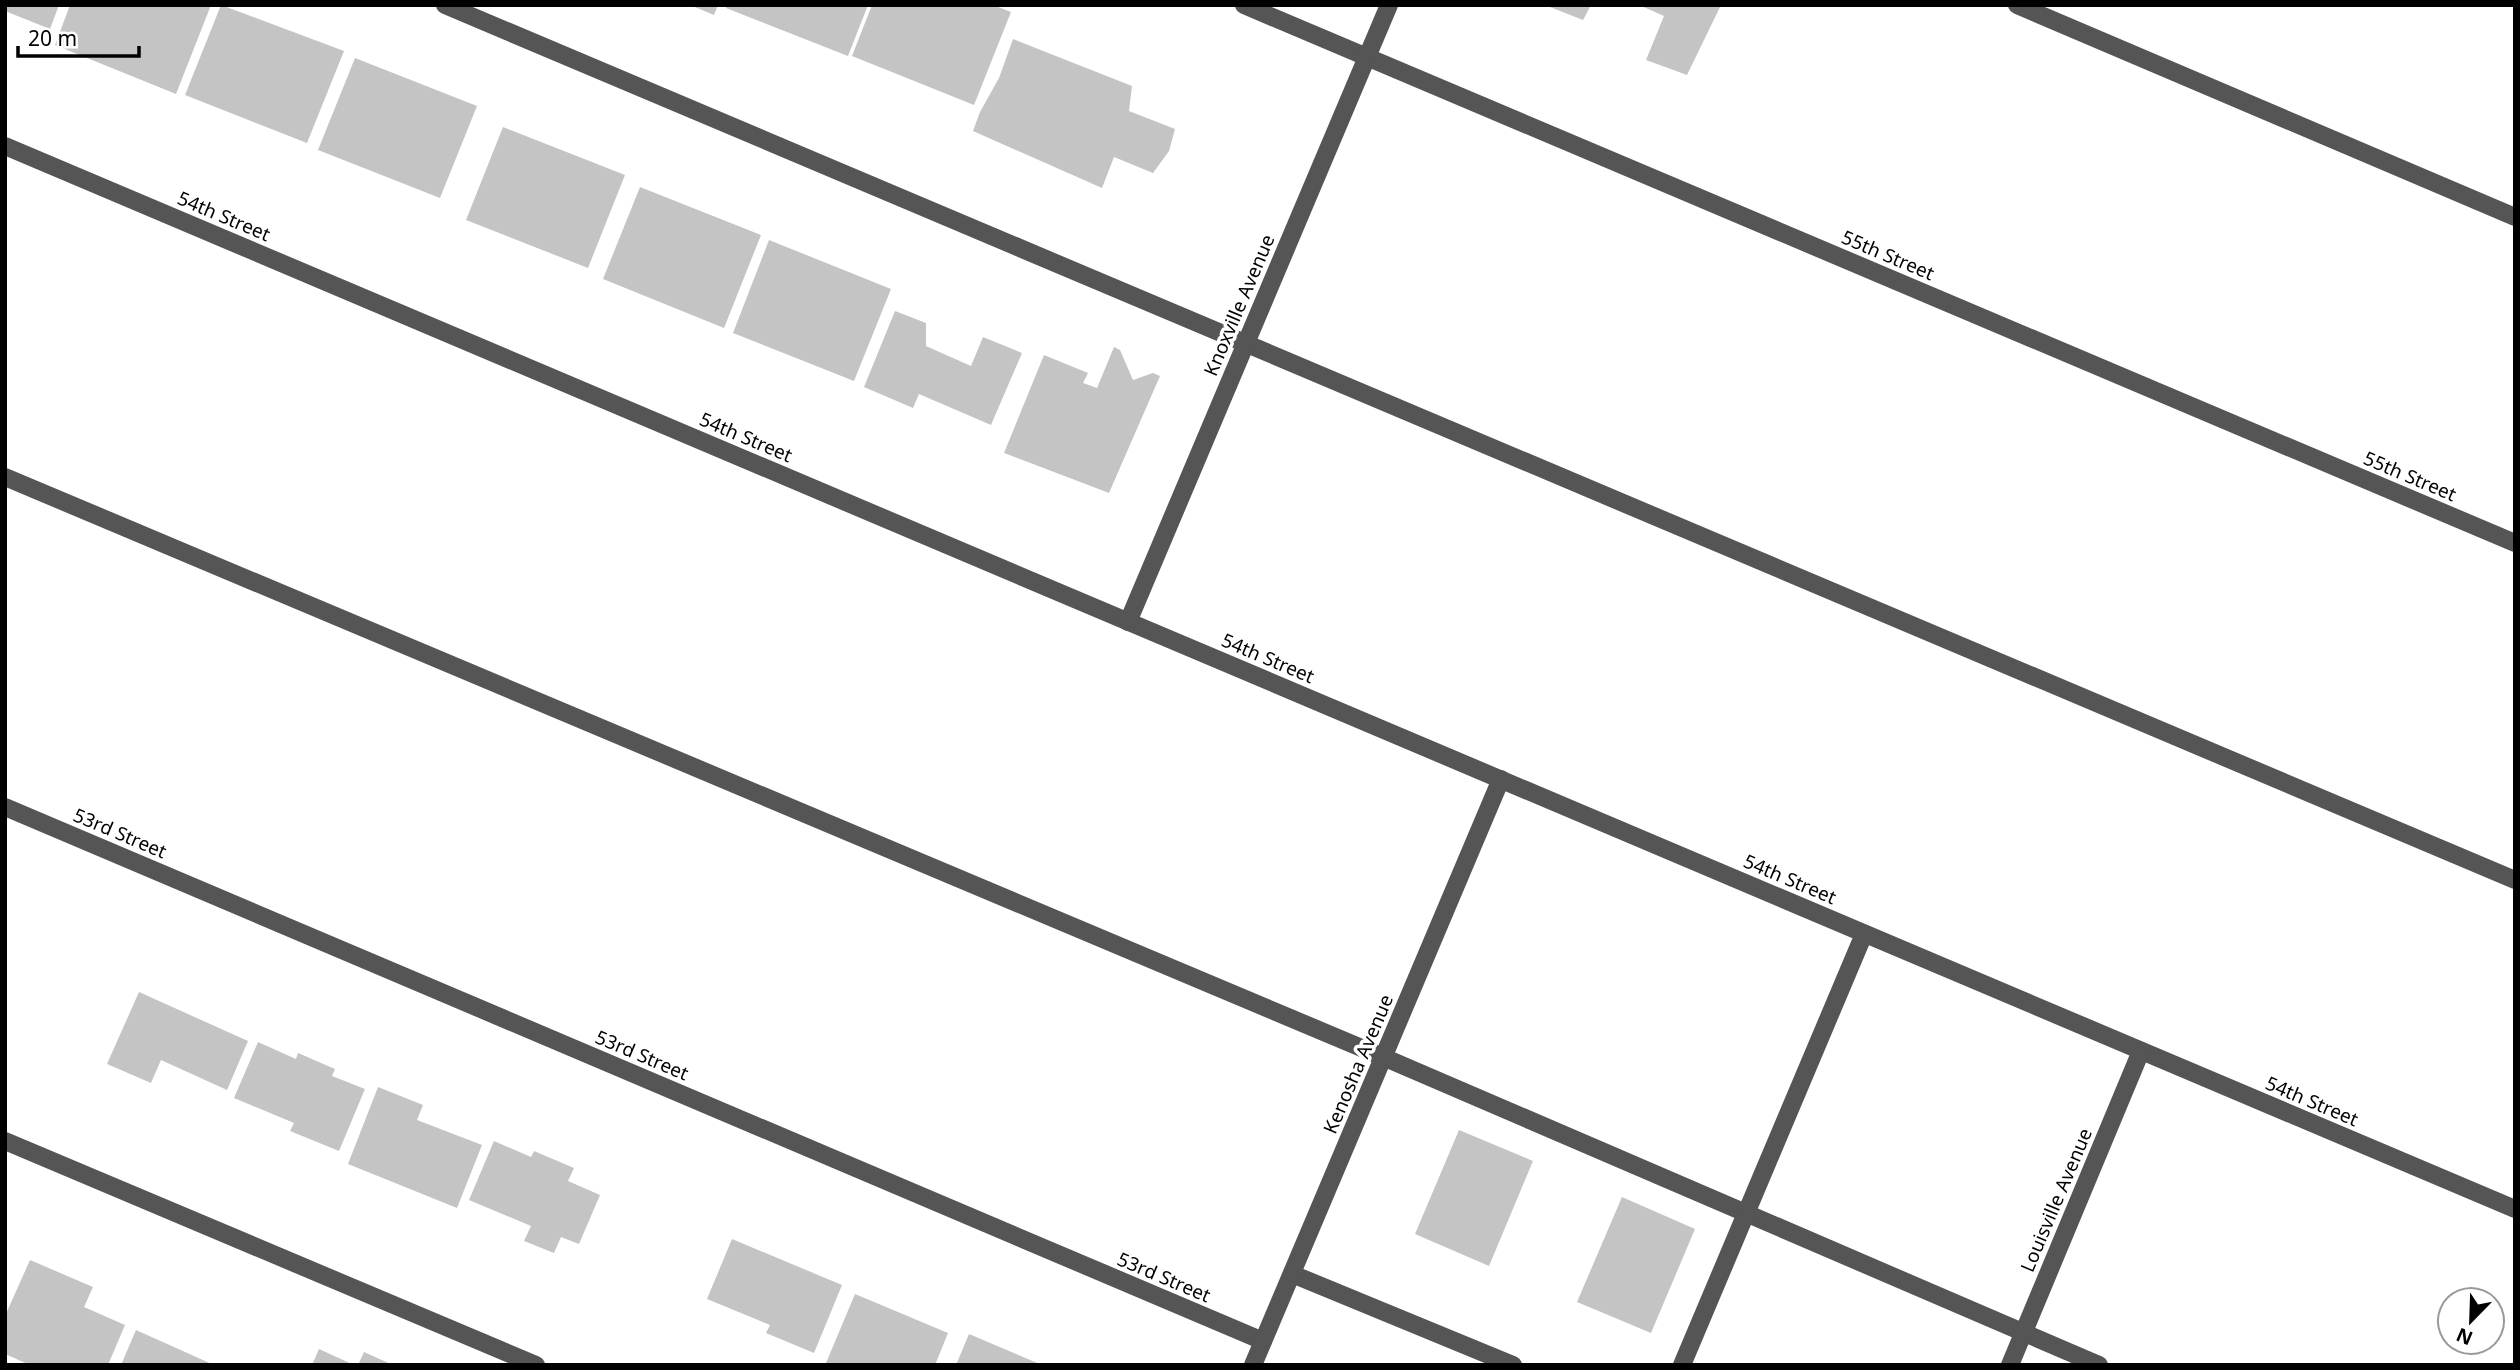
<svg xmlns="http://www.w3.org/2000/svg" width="2520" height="1370" viewBox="0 0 2520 1370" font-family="'Noto Sans',sans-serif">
<rect width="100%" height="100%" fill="#fff"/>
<!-- building -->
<g fill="#c4c4c4">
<path d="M5,5H59L50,29L5,11Z"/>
<path d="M70,5H211L176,94L55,45Z"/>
<path d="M221,5L344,51L307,143L185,95Z"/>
<path d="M690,5H718L714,15Z"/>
<path d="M727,5H868L848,56L726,8Z"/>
<path d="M872,5H993L1011,12L974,105L852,56Z"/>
<path d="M1545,5H1591L1583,20Z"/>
<path d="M1639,5H1721L1687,75L1646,60L1664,16Z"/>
<path d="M1013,39L1132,86L1129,111L1175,129L1169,151L1153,173L1114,157L1102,188L973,131L980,112L999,78Z"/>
<path d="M355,58L477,106L440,198L318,150Z"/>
<path d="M503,127L625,175L588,268L466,220Z"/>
<path d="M640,187L761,235L724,328L603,279Z"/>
<path d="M769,240L891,289L854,381L733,333Z"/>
<path d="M895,311L926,323V346L971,366L983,337L1022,353L991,425L919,394L913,408L864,387Z"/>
<path d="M1114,347L1120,350L1133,380L1153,373L1160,376L1109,493L1004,453L1044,355L1088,373L1083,383L1097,388Z"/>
<path d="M139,992L248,1041L227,1090L161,1060L151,1083L107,1064Z"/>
<path d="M258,1042L296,1059L298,1053L335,1069L332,1076L365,1089L339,1151L290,1131L294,1123L234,1098Z"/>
<path d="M378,1087L423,1105L417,1120L482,1145L457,1208L348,1164Z"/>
<path d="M1459,1130L1533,1161L1489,1266L1415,1234Z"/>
<path d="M494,1141L531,1157L534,1151L574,1168L568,1181L600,1195L579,1244L561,1237L554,1253L524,1241L531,1226L469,1200Z"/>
<path d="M1622,1197L1695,1229L1651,1333L1577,1302Z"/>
<path d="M732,1239L842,1285L814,1353L766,1333L770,1325L707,1299Z"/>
<path d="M30,1260L93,1287L84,1307L125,1325L108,1365H30L5,1354V1316Z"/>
<path d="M855,1294L948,1333L935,1365L826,1363Z"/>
<path d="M136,1330L214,1365H121Z"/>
<path d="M969,1334L1042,1365H956Z"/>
<path d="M319,1349L354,1365H312Z"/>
<path d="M364,1352L393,1365H358Z"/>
</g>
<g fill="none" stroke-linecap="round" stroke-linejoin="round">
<!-- minor -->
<g stroke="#555" stroke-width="18">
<path d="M445,5L2515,880"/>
<path d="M1244,5L2515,543"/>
<path d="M2017,5L2515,217"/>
<path d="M5,146L2515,1209"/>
<path d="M5,477L1383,1057L2099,1365"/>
<path d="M1128,622L1389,5"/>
<path d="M5,807L1263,1341"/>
<path d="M5,1141L536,1365"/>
<path d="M1292,1274L1513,1365"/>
<path d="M1253,1365L1501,779"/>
<path d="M1682,1365L1864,934"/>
<path d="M2010,1365L2141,1051"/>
</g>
</g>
<g text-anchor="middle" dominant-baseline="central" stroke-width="7" stroke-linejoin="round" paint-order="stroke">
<!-- street labels -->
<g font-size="19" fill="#000" stroke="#fff">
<text transform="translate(224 216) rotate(23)">54th Street</text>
<text transform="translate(1888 255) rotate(23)">55th Street</text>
<text transform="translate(1239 305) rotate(-67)">Knoxville Avenue</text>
<text transform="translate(746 437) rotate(23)">54th Street</text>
<text transform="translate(2410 476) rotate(23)">55th Street</text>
<text transform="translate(1268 658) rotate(23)">54th Street</text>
<text transform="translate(120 833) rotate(23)">53rd Street</text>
<text transform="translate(1790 879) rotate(23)">54th Street</text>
<text transform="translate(642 1055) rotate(23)">53rd Street</text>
<text transform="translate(1358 1064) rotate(-67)">Kenosha Avenue</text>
<text transform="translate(2312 1101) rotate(23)">54th Street</text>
<text transform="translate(2056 1200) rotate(-67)">Louisville Avenue</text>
<text transform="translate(1164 1277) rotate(23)">53rd Street</text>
</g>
</g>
<!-- border -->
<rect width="2520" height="1370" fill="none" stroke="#000000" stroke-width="14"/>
<!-- north arrow -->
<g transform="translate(2471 1321) rotate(203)"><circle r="33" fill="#ffffff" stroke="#999999" stroke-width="2"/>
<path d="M0-5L12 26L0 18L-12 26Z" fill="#000000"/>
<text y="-10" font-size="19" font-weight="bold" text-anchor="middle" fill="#000000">N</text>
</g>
<!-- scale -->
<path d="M18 46v10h121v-10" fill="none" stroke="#000000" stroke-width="3.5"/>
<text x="28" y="46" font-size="21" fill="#000000" stroke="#ffffff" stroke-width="5" paint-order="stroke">20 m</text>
</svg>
